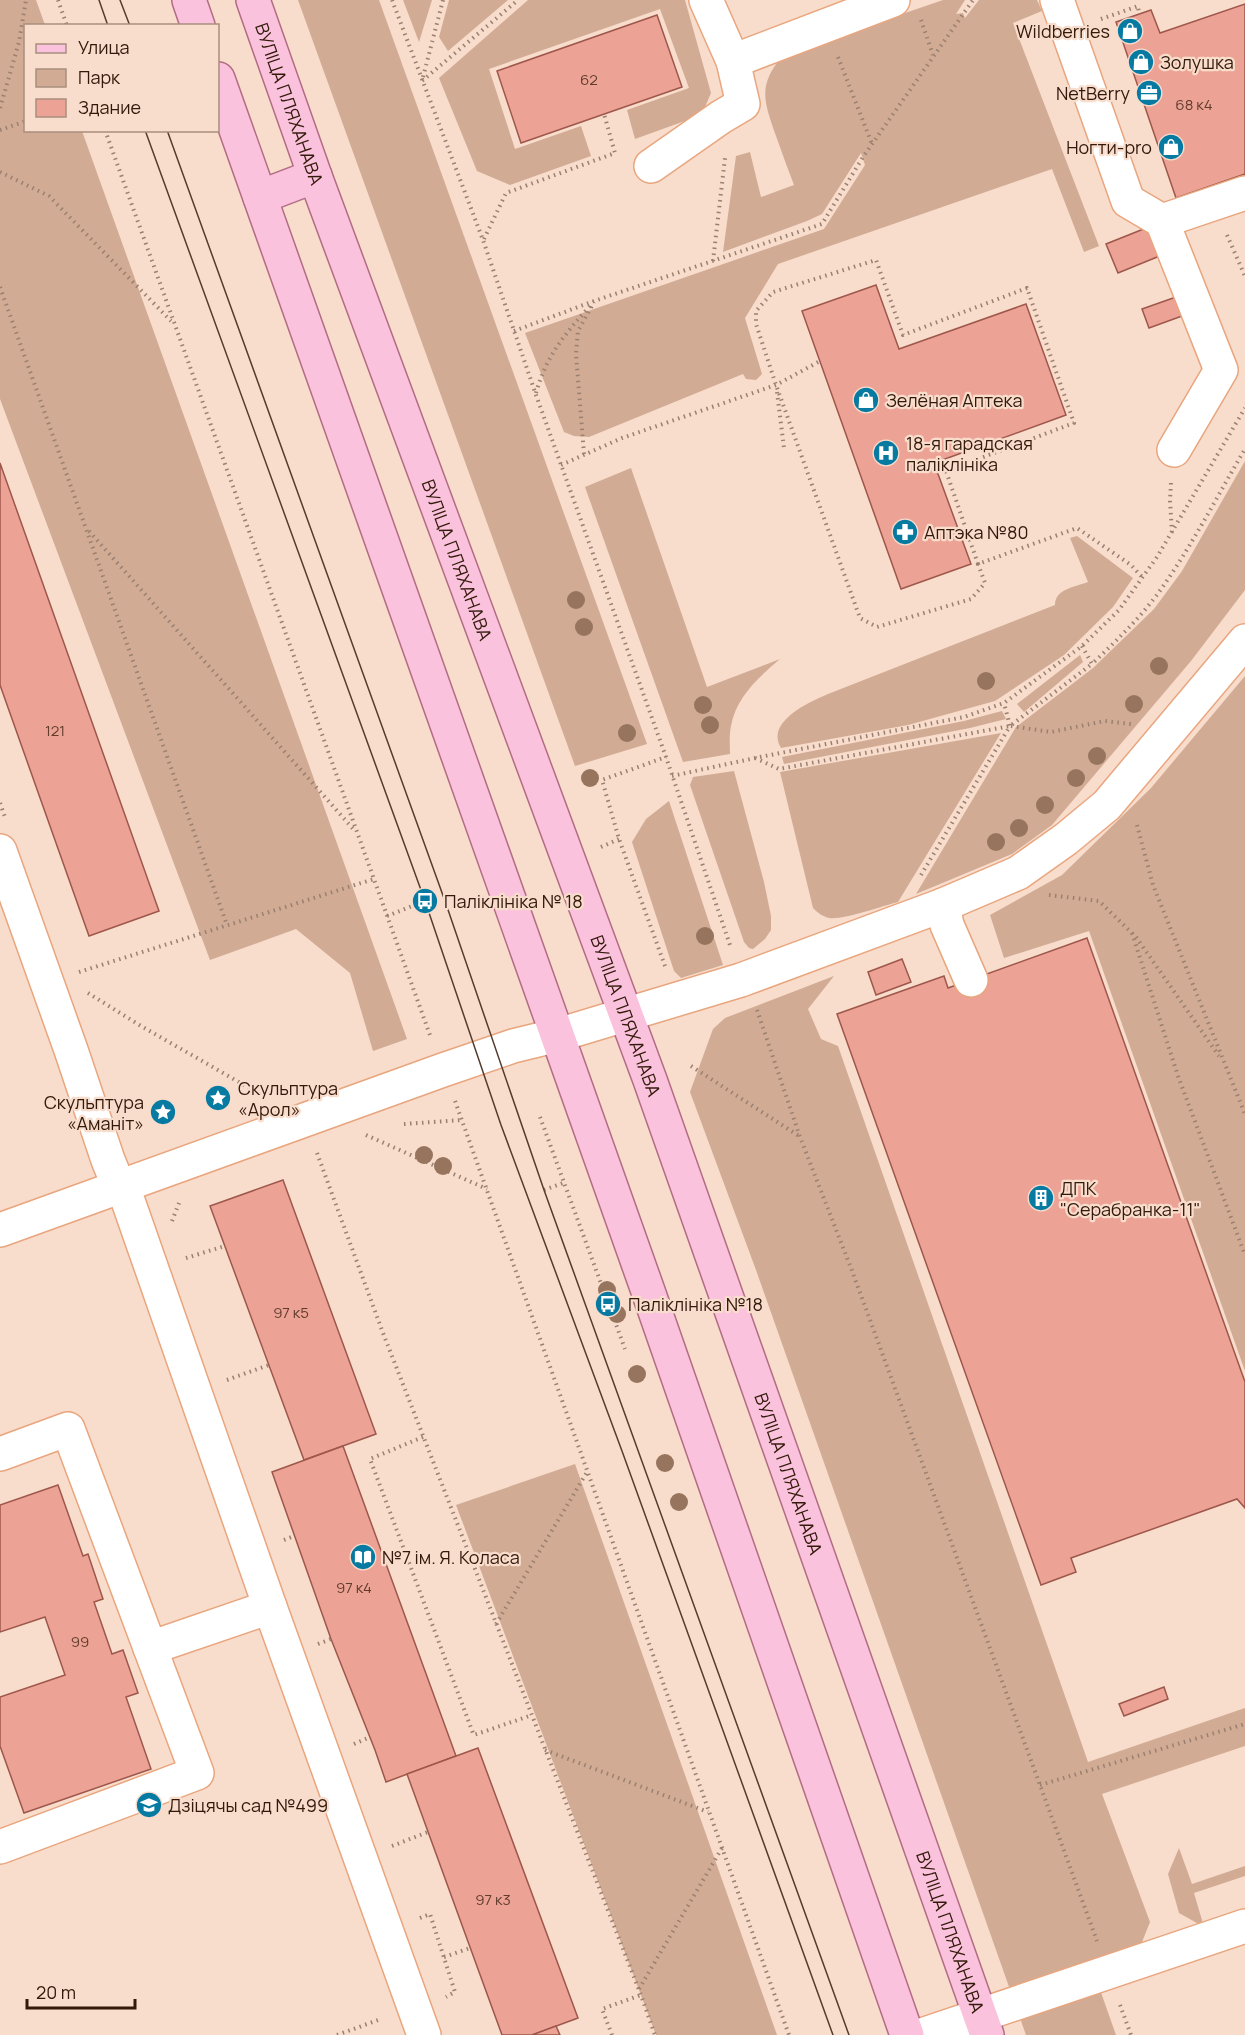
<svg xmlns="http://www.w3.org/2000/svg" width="1245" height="2035" viewBox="0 0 1245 2035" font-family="Manrope,sans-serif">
<rect width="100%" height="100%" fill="#f8dccc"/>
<!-- green -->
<g fill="#d2ab94">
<path d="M0,0H36L45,25L26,26V130L82,131L407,1039L373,1051L350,973L296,929L210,960L0,399Z"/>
<path d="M298,0H379L647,744L575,766Z"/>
<path d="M403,0H432L419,42Z"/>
<path d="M449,0H508L448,51L439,37Z"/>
<path d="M528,0H685L711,93L705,107L693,118L635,139L627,110L689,88L660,9L489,69L515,149L581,126L591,156L510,185L477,171L439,78Z"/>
<path d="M943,0H965L956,14L963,13L965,18L979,0H1037L1042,11L1013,23L1099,246L1084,252L1052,169L778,264L745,318L762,374L756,380L746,379L743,374L589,437L574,436L564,432L525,333L824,229L865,165L861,153L822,214L807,221L723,252L736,156L750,152L761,197L794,185C788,169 782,153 776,136C764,101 757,86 783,55Z"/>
<path d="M1245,461V590L1191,661L1052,825L1012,854L916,894L1016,727L1093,668L1154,609L1182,571Z"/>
<path d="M631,468L707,687L780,659C759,677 736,697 731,726C729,735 730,745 730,754L683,762L585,487Z"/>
<path d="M1077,536L1133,578L1113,607L1064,655L995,701L908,725L781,748C765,722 809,702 828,694L1055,605C1055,589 1075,587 1088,582L1070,538Z"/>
<path d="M1080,655L1083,662L1024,712L1017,704Z"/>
<path d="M1245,676V1371L1089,931L1004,958L990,915L1062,875L1151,788Z"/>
<path d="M1002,711L1006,719L970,728L784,764L782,757L964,721Z"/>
<path d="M1001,733L898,902C882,906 844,920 829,918C822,916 818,913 813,908L780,772Z"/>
<path d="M734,771L764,882L771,916V930L765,939L753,949L749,948L744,942L690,785L693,777Z"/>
<path d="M669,801L723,965L681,978L674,971L632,842L646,819Z"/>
<path d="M834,976L808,1009L821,1039L838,1046L1088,1762L1245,1708V1746L1102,1794L1150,1922L1138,1952L1092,1967L1116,2035H1026L756,1270L690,1092L713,1029L725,1018Z"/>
<path d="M575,1464L777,2035H656L456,1505Z"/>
<path d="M1179,1848L1192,1884L1245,1866V1876L1194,1893L1204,1927L1179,1913L1168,1874Z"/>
</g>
<!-- building -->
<g fill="#eca395" stroke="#9e574b" stroke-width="1.5">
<path d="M1245,4V174L1176,198L1116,22L1151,10L1160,33Z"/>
<path d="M657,15L682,87L521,143L497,71Z"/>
<path d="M1151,226L1162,255L1118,273L1106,244Z"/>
<path d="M876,285L899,349L1026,304L1066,415L934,463L971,564L901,589L802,311Z"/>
<path d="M1176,297L1182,316L1149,328L1142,309Z"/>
<path d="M0,463L159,911L89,936L0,685Z"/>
<path d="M1087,938L1245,1382V1508L1237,1499L1071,1558L1076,1572L1041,1585L837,1014L944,976L948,988Z"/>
<path d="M902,959L911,982L876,995L868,972Z"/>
<path d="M283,1180L376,1434L304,1460L210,1206Z"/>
<path d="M343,1446L456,1756L386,1782L375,1750L331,1639L272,1472Z"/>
<path d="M58,1485L83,1556L88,1554L103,1599L94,1602L112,1654L123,1650L138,1693L126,1697L151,1769L24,1813L0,1746V1697L65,1675L45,1617L0,1632V1505Z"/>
<path d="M1164,1687L1168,1699L1124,1716L1119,1704Z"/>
<path d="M478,1748L578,2018L532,2035H502L407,1774Z"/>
<path d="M556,2026L560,2035H532Z"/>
</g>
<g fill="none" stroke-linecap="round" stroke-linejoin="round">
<!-- minor casing -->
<g stroke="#e9a67e" stroke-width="36">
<g id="minor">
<path d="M1057,0L1128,201L1162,221L1245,193"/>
<path d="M733,61L893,0"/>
<path d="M651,166L721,117L743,104L733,61L706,0"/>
<path d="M1162,221L1221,370L1174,450"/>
<path d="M0,851L71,1050L108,1160L119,1187L127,1198L270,1607L424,2035"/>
<path d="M943,905L947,925L971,980"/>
<path d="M0,1230L443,1070L513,1046L558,1035L741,980L943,905L1018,873L1066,839L1107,805L1245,641"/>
<path d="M0,1454L68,1429L197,1773L0,1847"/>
<path d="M150,1648L270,1607"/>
<path d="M922,2035L1245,1926"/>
</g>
</g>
<!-- major casing -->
<g stroke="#b26c83" stroke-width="36">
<g id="major">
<path d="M189,0L198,26"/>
<path id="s1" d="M253,0L315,176L650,1080L987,2035"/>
<path d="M218,79L648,1291L907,2035"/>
<path d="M260,197L315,176"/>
</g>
</g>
<!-- path -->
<g stroke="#9a8070" stroke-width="4" stroke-dasharray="1.5 4.5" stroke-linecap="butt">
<path d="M58,0L67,26"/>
<path d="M392,0L483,240L536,395L666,757L731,948"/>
<path d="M443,0L422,81L518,0"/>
<path d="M1101,19L1138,6L1139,14"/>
<path d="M921,20L933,55"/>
<path d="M838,57L872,144"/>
<path d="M0,108L19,42L26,0"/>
<path d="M0,130L26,121"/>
<path d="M105,130L431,1038"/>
<path d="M0,172L49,196L171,321"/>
<path d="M1227,235L1245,276"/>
<path d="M484,239L506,193L615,153L604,114"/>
<path d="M713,261L725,158"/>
<path d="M0,287L227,925"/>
<path d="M514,331L594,301L822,224L863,157L973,0"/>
<path d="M777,392L784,448"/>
<path d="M536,393C546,356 565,334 590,306"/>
<path d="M584,454L576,354L578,331L594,302"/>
<path d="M561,465L622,438L776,385L820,361"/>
<path d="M1171,483L1170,501L1172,532"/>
<path d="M89,531L355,831"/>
<path d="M978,564L946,471L1074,423L1027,288L903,335L876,260L773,292L756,311V324L776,385L860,618L877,627L971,599L985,583L978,564L1077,528L1131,565L1143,578"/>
<path d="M1082,646L1092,664C1115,642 1137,621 1156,596C1190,550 1216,498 1245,449"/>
<path d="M1011,726L1051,732L1105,721L1131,724"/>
<path d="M755,758L779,769L1010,726L1092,664"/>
<path d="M672,776L755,758L964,717L1004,703L1082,646L1119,610L1157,557L1245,408"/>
<path d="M0,803L5,817"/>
<path d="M1137,825L1153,885L1245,1114"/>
<path d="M601,847L619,839"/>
<path d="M921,875L1010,726L1004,703"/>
<path d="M1049,895L1099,901L1136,937L1219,1056"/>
<path d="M387,916L425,901"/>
<path d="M1132,933L1178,1076L1245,1255"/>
<path d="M665,966L619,839L602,780L666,757"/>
<path d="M79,972L374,879"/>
<path d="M88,993L141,1026L265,1097"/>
<path d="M757,1010L800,1137L851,1268L1097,1941"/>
<path d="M691,1066L799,1136"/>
<path d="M455,1101L789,2035"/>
<path d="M540,1117L625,1349"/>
<path d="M404,1124L462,1120"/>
<path d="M366,1135L487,1189"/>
<path d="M317,1153L383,1333L641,1995L655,2035"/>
<path d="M544,1190L563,1183"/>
<path d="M172,1221L179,1203"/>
<path d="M186,1258L225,1246"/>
<path d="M227,1380L269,1365"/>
<path d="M423,1437L370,1459L473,1733L474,1735L532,1715"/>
<path d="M284,1540L294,1536"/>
<path d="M496,1624L587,1472"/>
<path d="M318,1644L331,1639"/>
<path d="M354,1744L370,1737"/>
<path d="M545,1750L708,1812"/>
<path d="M1040,1785L1245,1724"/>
<path d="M392,1846L428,1832"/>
<path d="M420,1918L430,1914L455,1992L446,1997"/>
<path d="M444,1957L470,1948"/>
<path d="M639,1989L722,1848"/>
<path d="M1120,2005L1131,2035"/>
<path d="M337,2035L381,2019"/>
<path d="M612,2035L602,2009L641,1995"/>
</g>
<!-- minor -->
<use href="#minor" stroke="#fff" stroke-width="33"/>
<!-- major -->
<use href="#major" stroke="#fac2dc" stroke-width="33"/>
<!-- tram -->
<g stroke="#553c2c" stroke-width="1.5">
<path d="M99,0L108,26"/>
<path d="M120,0L130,26"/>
<path d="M145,130L425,901L501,1125L622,1451L833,2035"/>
<path d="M167,130L445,901L544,1190L849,2035"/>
</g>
</g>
<!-- trees -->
<g fill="#96745d">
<circle cx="576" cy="600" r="9"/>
<circle cx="584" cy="627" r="9"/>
<circle cx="1159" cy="666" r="9"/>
<circle cx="986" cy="681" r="9"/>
<circle cx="1134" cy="704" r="9"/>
<circle cx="703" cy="705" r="9"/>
<circle cx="710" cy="725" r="9"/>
<circle cx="627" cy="733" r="9"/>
<circle cx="1097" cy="756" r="9"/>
<circle cx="590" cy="778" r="9"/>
<circle cx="1076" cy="778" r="9"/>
<circle cx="1045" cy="805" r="9"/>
<circle cx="1019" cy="828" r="9"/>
<circle cx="996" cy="842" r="9"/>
<circle cx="705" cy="936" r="9"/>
<circle cx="424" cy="1155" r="9"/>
<circle cx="443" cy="1166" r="9"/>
<circle cx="607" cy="1290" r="9"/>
<circle cx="617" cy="1314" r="9"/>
<circle cx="637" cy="1374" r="9"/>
<circle cx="665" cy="1463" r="9"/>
<circle cx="679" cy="1502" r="9"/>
</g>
<!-- icons -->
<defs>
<g id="shop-disc" transform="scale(1.35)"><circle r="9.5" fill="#077aa2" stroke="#f8dccc"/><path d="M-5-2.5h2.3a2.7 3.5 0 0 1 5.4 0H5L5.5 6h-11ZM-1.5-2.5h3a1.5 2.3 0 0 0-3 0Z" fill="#fff"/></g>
<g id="office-disc" transform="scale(1.35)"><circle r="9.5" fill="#077aa2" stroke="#f8dccc"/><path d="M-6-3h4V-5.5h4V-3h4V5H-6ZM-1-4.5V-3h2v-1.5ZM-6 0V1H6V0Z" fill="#fff"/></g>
<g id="hospital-disc" transform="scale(1.35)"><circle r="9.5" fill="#077aa2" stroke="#f8dccc"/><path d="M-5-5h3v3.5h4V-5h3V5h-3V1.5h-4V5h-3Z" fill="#fff"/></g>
<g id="pharmacy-disc" transform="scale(1.35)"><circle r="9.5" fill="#077aa2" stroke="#f8dccc"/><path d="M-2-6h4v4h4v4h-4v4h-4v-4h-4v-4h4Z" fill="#fff"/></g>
<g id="bus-disc" transform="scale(1.35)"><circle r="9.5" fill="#077aa2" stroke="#f8dccc"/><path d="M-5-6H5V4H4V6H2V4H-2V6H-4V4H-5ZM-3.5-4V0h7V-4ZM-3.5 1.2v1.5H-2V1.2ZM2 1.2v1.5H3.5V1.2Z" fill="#fff"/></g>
<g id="sight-disc" transform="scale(1.35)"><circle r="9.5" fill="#077aa2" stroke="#f8dccc"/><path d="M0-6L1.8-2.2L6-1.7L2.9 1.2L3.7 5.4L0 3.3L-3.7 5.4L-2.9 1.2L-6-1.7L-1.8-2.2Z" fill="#fff"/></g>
<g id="building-disc" transform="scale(1.35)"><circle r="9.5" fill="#077aa2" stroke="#f8dccc"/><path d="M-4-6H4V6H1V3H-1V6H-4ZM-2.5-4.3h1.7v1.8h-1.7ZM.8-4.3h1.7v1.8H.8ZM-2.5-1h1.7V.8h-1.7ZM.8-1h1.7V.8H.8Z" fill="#fff"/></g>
<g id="library-disc" transform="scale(1.35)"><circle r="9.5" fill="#077aa2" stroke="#f8dccc"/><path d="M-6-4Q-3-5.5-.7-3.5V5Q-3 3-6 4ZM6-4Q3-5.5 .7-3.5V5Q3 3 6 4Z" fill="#fff"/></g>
<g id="school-disc" transform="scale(1.35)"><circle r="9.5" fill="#077aa2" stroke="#f8dccc"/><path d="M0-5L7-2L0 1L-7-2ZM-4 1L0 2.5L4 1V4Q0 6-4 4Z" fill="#fff"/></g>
</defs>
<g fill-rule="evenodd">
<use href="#shop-disc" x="1130" y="31"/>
<use href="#shop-disc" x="1141" y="62"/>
<use href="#office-disc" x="1149" y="93"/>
<use href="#shop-disc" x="1171" y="147"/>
<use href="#shop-disc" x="866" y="400"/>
<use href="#hospital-disc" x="886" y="453"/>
<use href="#pharmacy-disc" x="905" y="532"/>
<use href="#bus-disc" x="425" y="901"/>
<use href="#sight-disc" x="218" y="1098"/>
<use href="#sight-disc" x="163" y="1112"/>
<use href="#building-disc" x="1041" y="1198"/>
<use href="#bus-disc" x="608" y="1304"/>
<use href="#library-disc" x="363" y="1557"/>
<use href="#school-disc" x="149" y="1805"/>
</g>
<g text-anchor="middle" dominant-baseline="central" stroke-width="4.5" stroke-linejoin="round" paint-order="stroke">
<!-- number labels -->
<g font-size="15" fill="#603c2c">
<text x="589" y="79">62</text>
<text x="1194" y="104">68 к4</text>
<text x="55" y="730">121</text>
<text x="291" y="1312">97 к5</text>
<text x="354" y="1587">97 к4</text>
<text x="80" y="1641">99</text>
<text x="493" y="1899">97 к3</text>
</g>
<!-- poi labels -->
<g font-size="18" fill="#321909" stroke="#f8dccc" text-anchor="start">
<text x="1110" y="31" text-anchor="end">Wildberries</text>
<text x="1160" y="62">Золушка</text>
<text x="1130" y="93" text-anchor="end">NetBerry</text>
<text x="1152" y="147" text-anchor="end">Ногти-pro</text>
<text x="886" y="400">Зелёная Аптека</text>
<text x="906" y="443">18-я гарадская<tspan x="906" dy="21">паліклініка</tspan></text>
<text x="924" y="532">Аптэка №80</text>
<text x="444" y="901">Паліклініка № 18</text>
<text x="238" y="1088">Скульптура<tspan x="238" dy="21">«Арол»</tspan></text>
<text x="144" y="1102" text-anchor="end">Скульптура<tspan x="144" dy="21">«Аманіт»</tspan></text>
<text x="1060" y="1188">ДПК<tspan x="1060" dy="21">"Серабранка-11"</tspan></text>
<text x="628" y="1304">Паліклініка №18</text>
<text x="382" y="1557">№7 ім. Я. Коласа</text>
<text x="168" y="1805">Дзіцячы сад №499</text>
</g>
<!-- street labels -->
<g font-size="18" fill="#321909" stroke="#f8dccc">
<text stroke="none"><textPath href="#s1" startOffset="110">ВУЛІЦА ПЛЯХАНАВА</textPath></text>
<text stroke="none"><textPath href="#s1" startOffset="596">ВУЛІЦА ПЛЯХАНАВА</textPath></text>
<text stroke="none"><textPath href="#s1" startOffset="1082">ВУЛІЦА ПЛЯХАНАВА</textPath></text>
<text stroke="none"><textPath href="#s1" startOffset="1568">ВУЛІЦА ПЛЯХАНАВА</textPath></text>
<text stroke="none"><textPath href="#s1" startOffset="2054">ВУЛІЦА ПЛЯХАНАВА</textPath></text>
</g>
</g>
<!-- legend -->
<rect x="24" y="24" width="195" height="108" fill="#f8dccc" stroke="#a98e7e" stroke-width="1.5"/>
<rect x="36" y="44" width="30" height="9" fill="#fac2dc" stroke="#a98e7e" stroke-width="1.5"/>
<text x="78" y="54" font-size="18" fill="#321909">Улица</text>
<rect x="36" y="69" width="30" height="18" fill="#d2ab94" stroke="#a98e7e" stroke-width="1.5"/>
<text x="78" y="84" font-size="18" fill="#321909">Парк</text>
<rect x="36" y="99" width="30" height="18" fill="#eca395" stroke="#a98e7e" stroke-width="1.5"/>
<text x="78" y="114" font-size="18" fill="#321909">Здание</text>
<!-- scale -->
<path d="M27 1999v9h108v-9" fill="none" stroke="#321909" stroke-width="3"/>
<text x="36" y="1999" font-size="18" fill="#321909" stroke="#f8dccc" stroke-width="4.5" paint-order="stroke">20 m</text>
</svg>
